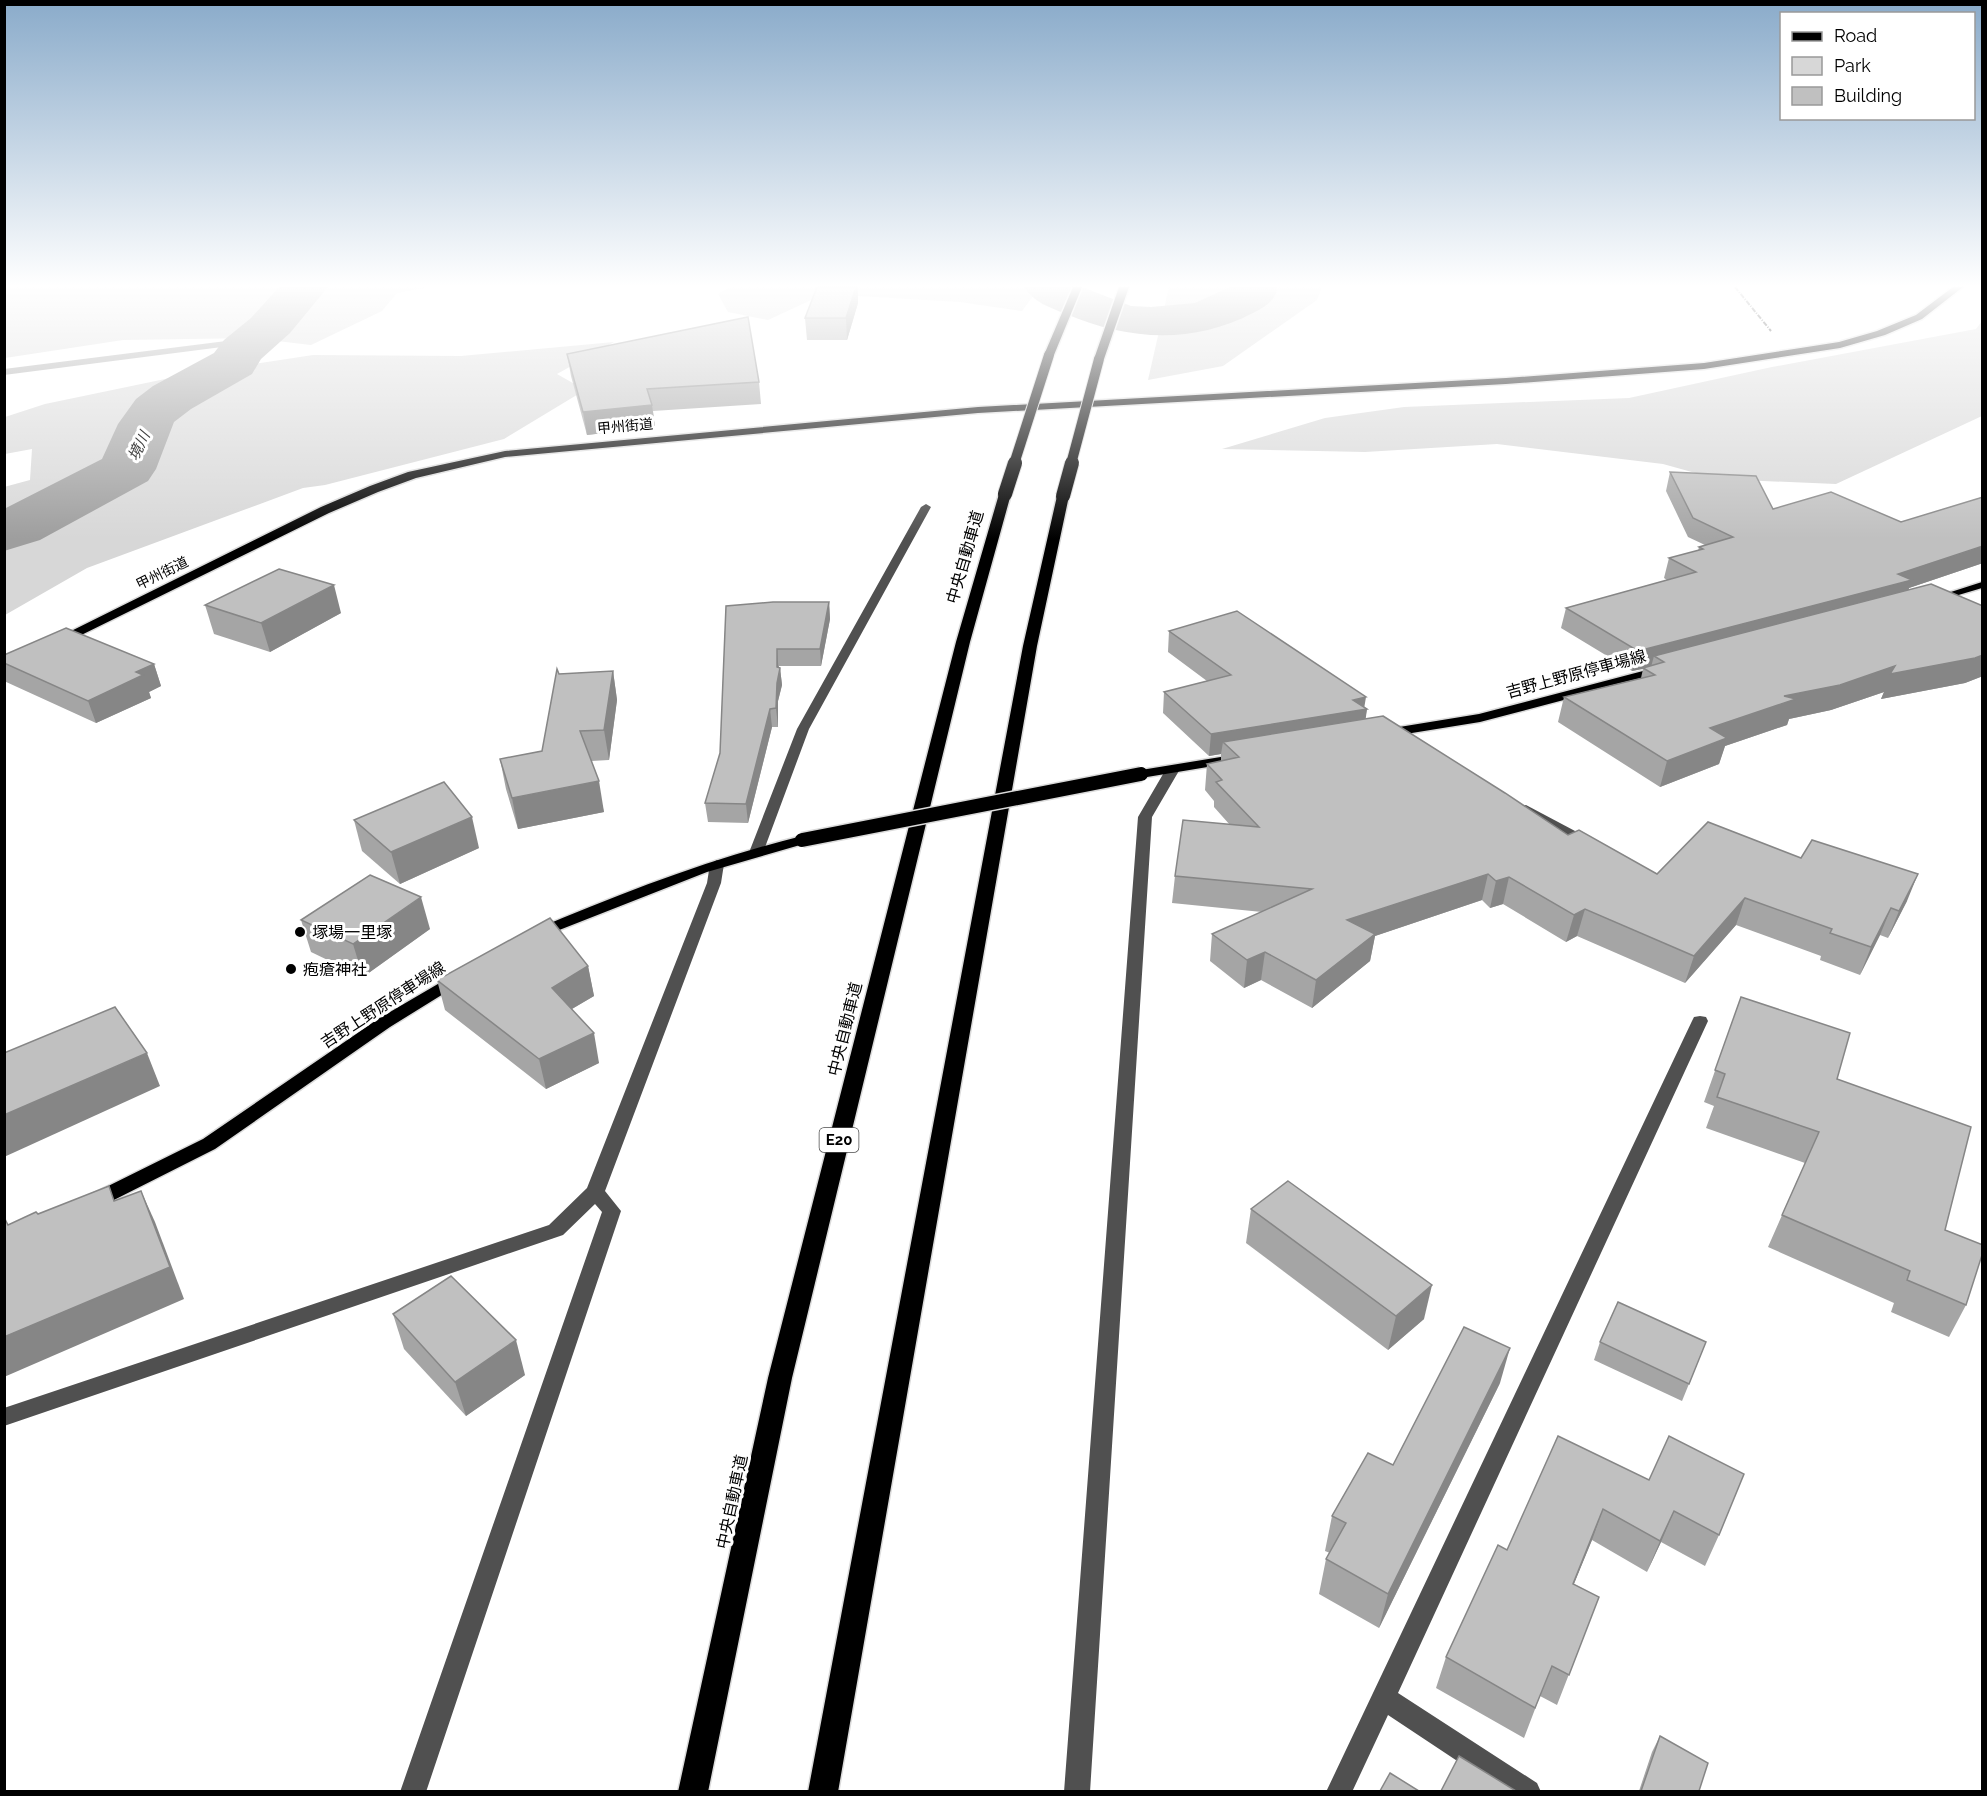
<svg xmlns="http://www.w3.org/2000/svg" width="1987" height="1796" viewBox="0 0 1987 1796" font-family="Raleway,'Noto Sans JP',sans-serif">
<rect width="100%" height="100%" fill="#fff"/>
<!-- green -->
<g fill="#d7d7d7">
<path d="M5,287H430L397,293L382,311L311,345L252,338L123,340L5,358Z"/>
<path d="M730,287H1040L1022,311L960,302L824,294L768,320L728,312L718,294Z"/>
<path d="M1169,287H1322L1317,300L1223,366L1148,380Z"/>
<path d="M1982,321V416L1836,484L1717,479L1663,464L1497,444L1365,452L1222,449L1325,418L1404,407L1629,398L1772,367L1976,329Z"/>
<path d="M614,342L557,374L585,390L504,439L325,485L303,488L87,568L5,615L4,487L30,480L32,449L5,454V417L45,404L194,373L313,355L461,356Z"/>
</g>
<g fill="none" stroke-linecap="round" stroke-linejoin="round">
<!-- stream -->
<path fill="#9e9e9e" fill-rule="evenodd" d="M250,338L254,341L253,343L4,375V369Z"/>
<!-- river -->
<g fill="#9e9e9e" fill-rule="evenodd">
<path d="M279,287H328L290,333L261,359L252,374L191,409L174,422L156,469L148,481L40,540L4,551V509L102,459L118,424L136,399L153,386L214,353L224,340L251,318Z"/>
<path d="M1024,287H1082L1131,306L1151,307L1195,303L1230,287H1277C1277,300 1263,308 1253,313C1191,345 1128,340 1066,314C1049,307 1035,303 1024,287Z"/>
</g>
<!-- major casing -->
<g stroke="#dbdbdb" stroke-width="3">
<g id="major">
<path d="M1982,582V588L1935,602L1929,599Z"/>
<path d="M1662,666L1666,667V673L1480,722L1387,737L1380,733L1387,729L1479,714Z"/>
<path d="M1239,754L1244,755L1246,758L1244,761L1141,778L1134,774L1141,770Z"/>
<path d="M802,836L809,840L807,843L707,872L544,936L539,938L531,933L534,930C622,893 709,859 802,836Z"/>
<path d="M455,974L463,979L461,983L390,1027L215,1149L100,1207L93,1209L86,1207L84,1202L86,1197L203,1139L378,1019Z"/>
</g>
</g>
<!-- highway casing -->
<g stroke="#dbdbdb" stroke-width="3">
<g id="highway">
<path d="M1073,287H1082L1054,355L1045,357L1044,355Z"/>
<path d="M1119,287H1129L1104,359L1095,361L1094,359Z"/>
<path d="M1953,287H1963L1922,319L1885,335L1840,348L1704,369L1506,384L978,413L505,457L416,478L378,492L329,513L61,645H51L49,642L321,507L370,486L408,472L505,451L978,407L1506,378L1704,363L1839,342L1877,331L1916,315Z"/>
<path d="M1005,490L1011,494L970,642L792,1378L708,1792H678L768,1378L956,642L999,494Z"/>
<path d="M1063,492L1069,496L1037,646L838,1792H808L1023,646L1057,496Z"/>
</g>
</g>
<!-- minor -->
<g fill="#505050" fill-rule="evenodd">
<path d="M926,504L931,507L809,729L764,850L762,853H752L750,850L797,729L921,507Z"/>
<path d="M1173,765L1180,769L1152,817L1090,1792H1064L1138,817L1166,769Z"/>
<path d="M1526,805L1592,840L1594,843L1587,847L1582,846L1521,812L1519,809L1521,806Z"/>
<path d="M717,860L724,864L721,883L605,1191L621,1211L426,1792H400L602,1212L595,1204L563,1235L4,1426V1408L549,1225L587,1188L707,883L710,864Z"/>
<path d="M1700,1016L1706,1017L1708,1021L1398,1693L1537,1783L1541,1792H1504L1388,1715L1352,1792H1326L1692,1021L1694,1017Z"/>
</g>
<!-- major -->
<use href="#major" fill="#000" fill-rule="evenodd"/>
<!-- highway -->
<use href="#highway" fill="#000" fill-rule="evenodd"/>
<!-- rail -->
<path stroke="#000" stroke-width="2" stroke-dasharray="5 1.5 1 1.5" stroke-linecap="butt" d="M1735,287L1771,331"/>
<!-- major-bridge casing -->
<g stroke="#dbdbdb" stroke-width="17" stroke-linecap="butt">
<path id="major-bridge" d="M802,840L1141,774"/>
</g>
<!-- highway-bridge-far1 casing -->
<g stroke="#dbdbdb" stroke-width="12" stroke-linecap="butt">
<g id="highway-bridge-far1">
<path d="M1014,464L1049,355"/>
<path d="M1071,464L1099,359"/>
</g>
</g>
<!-- highway-bridge casing -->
<g stroke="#dbdbdb" stroke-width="16" stroke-linecap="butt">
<g id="highway-bridge">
<path d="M1005,494L1015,463"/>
<path d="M1063,496L1072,463"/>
</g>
</g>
<!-- major-bridge -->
<use href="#major-bridge" stroke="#000" stroke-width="14"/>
<!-- highway-bridge-far1 -->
<use href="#highway-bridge-far1" stroke="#000" stroke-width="10"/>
<!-- highway-bridge -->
<use href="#highway-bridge" stroke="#000" stroke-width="14"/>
</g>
<!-- wall -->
<g fill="#a5a5a5">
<path d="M817,287H858V303L847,340H807L805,318Z"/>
<path d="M567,354L759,382L761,404L653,411L655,427L587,435L571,376Z"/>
<path d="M1670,472L1773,509L1901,522L1983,497V563L1909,588V590L1983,606V676L1965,683L1881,699L1884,692L1831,710L1789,719L1787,725L1725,746L1719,764L1660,787L1558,722L1564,697L1641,678L1643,669L1632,671L1561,628L1566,608L1667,580L1664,578L1669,558L1698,551L1699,547L1705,545L1688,537L1666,491Z"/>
<path d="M829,602L830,619L821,666H779V667L780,668L782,685L778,701V727H772L748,823L708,822L705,803L720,753L726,606Z"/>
<path d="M205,605L341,613L270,652L214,634Z"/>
<path d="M1169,631L1364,707L1367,709L1365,719L1568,835L1657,874L1907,901L1888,938L1880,935L1860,975L1820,960L1821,956L1736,925L1685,983L1577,936L1566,942L1503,904L1490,908L1482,900L1375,936L1370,961L1312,1008L1261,980L1244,988L1210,961L1212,934L1262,912L1172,903L1175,876L1230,825L1214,807V801L1205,790L1207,764L1221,761V754L1209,756L1163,713L1164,692L1207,681L1168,652Z"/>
<path d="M4,655L154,664L161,686L149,692L151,698L96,723L4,681Z"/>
<path d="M613,671L617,700L609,760L591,761L604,812L518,829L506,789L500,759L542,751L559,674Z"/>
<path d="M354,820L479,848L400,884L362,851Z"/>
<path d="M301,920L430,929L363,977L311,952Z"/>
<path d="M588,966L594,996L572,1009L599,1063L546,1089L445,1010L437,980Z"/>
<path d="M1741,997L1837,1079L1945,1230L1966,1305L1949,1337L1891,1312L1894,1303L1768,1247L1805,1163L1706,1128L1714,1106L1704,1102Z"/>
<path d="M1251,1209L1424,1319L1388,1350L1246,1243Z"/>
<path d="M393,1314L525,1375L466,1416L404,1349Z"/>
<path d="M1600,1342H1706L1682,1401L1594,1360Z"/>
<path d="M1500,1383L1379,1628L1319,1594L1326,1559L1330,1553L1325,1551L1332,1516L1393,1465Z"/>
<path d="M1649,1480L1719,1535L1705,1566L1661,1542L1647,1572L1592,1540L1574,1584L1599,1597L1557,1705L1540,1696L1524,1738L1436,1688L1446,1657L1507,1550Z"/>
<path d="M1660,1736L1699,1791H1639L1652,1752Z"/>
</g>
<!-- shaded-wall -->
<g fill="#868686">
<path d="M856,287H858V303L847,340L846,318Z"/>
<path d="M652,405L655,427L587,435L583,412Z"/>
<path d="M1983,546V563L1909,588L1905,600L1664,662L1654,656L1651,667L1632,671L1638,651L1898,574Z"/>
<path d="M334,585L341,613L270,652L261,623Z"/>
<path d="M829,602L830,619L821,666L820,649Z"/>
<path d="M777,649L779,675L780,668L782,685L778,701V727L776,708Z"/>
<path d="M1983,655V676L1965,683L1881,699L1884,692L1831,710L1789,719L1787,725L1725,746L1719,764L1660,787L1667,761L1710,728L1784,696L1895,666Z"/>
<path d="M154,664L161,686L149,692L151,698L96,723L88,701L136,672Z"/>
<path d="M613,671L617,700L609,760L604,730Z"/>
<path d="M1366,697L1364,709H1367L1364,731L1223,742L1221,754L1209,756L1211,734Z"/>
<path d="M770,709L772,727L748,823L746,804Z"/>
<path d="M599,781L604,812L518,829L512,798Z"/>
<path d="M472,817L479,848L400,884L391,852Z"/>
<path d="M1488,874L1482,900L1375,936L1370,961L1312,1008L1316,980L1347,920Z"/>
<path d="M1918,874L1907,901L1888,938L1899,911Z"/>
<path d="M1509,877L1503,904L1490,908L1496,881Z"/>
<path d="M421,897L430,929L363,977L353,944Z"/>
<path d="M1745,898L1736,925L1685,983L1694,956Z"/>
<path d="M1891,908L1880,935L1860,975L1871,947Z"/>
<path d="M1585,909L1577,936L1566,942L1574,915Z"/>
<path d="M1265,952L1261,980L1244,988L1247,960Z"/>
<path d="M588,966L594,996L558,1017L552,988Z"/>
<path d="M594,1033L599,1063L546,1089L539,1059Z"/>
<path d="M147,1053L160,1086L4,1157V1115Z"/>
<path d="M141,1191L155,1222L184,1299L4,1377V1337Z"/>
<path d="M1432,1285L1424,1319L1388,1350L1396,1316Z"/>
<path d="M516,1340L525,1375L466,1416L455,1382Z"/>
<path d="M1510,1348L1500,1383L1379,1628L1388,1594Z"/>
<path d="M1603,1509L1592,1540L1561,1614Z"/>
<path d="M1674,1511L1661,1542L1647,1572L1660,1541Z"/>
</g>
<!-- building -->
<g fill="#c0c0c0" stroke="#868686" stroke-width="1.5">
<path d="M817,287H856L846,318H805Z"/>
<path d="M748,317L759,382L647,389L652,405L583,412L567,354Z"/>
<path d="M1670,472L1756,476L1773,509L1831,492L1901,522L1983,497V546L1898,574L1912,580L1638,651L1566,608L1696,572L1669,558L1703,549L1699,547L1733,537L1693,518Z"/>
<path d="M279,569L334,585L261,623L205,605Z"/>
<path d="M1931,584L1983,606V655L1975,658L1890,674L1895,666L1840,685L1784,696L1796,699L1710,728L1727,738L1667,761L1564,697L1655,675L1643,668L1664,662L1654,656Z"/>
<path d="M773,602H829L820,649H777V667L780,668L777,683L776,708L770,709L746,804L705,803L720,753L726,606Z"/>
<path d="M1237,611L1366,697L1353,700L1367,709L1211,734L1164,692L1231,675L1169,631Z"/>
<path d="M66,628L154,664L136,672L143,675L88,701L4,663V655Z"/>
<path d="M557,669L559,674L613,671L604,730L580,731L599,781L512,798L500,759L542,751Z"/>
<path d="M1383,716L1505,793L1568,835L1579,830L1657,874L1708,822L1801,858L1812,840L1918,874L1899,911L1891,908L1871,947L1830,933L1832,929L1745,898L1694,956L1585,909L1574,915L1509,877L1496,881L1488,874L1347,920L1375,934L1316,980L1265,952L1247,960L1212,934L1312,889L1175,876L1183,820L1259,827L1216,782L1222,780L1207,764L1239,757L1223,742Z"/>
<path d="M444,782L472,817L391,852L354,820Z"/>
<path d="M370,875L421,897L353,944L301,920Z"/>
<path d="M550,918L588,966L552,988L594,1033L539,1059L437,980Z"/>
<path d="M1741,997L1850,1033L1837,1079L1971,1127L1945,1230L1983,1245V1252L1966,1305L1907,1280L1910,1271L1782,1215L1819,1132L1717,1097L1725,1074L1715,1070Z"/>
<path d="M115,1007L147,1053L4,1115V1053Z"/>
<path d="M1288,1181L1432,1285L1396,1316L1251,1209Z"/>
<path d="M109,1186L114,1201L141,1191L170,1267L4,1337V1217L8,1225L36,1212L38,1214Z"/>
<path d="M451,1276L516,1340L455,1382L393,1314Z"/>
<path d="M1618,1302L1706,1342L1689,1384L1600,1342Z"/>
<path d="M1464,1327L1510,1348L1388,1594L1326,1559L1346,1523L1332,1516L1368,1453L1393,1465Z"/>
<path d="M1558,1436L1649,1480L1669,1436L1744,1474L1719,1535L1674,1511L1660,1541L1603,1509L1573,1584L1599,1597L1569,1675L1552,1666L1535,1708L1446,1657L1498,1545L1507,1550Z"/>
<path d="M1660,1736L1708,1763L1699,1791H1641Z"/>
<path d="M1459,1756L1516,1791H1441Z"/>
<path d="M1390,1773L1419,1791H1380Z"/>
</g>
<!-- sky -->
<linearGradient id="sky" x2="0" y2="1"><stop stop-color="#8aabca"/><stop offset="0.53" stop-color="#fff"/><stop offset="1" stop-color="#fff" stop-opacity="0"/></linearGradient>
<rect width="1987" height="539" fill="url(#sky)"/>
<!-- markers -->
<g fill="#000" stroke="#fff" stroke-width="2">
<circle cx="300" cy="932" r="6"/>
<circle cx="291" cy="969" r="6"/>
</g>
<g text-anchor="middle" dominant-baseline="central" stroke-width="6" stroke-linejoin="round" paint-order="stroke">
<!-- far-street labels -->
<g font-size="14" fill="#000" stroke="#fff">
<text transform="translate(625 426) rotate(-5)">甲州街道</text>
<text transform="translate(162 573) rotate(-26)">甲州街道</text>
</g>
<!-- far-water labels -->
<g font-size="15" font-style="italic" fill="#3f3f3f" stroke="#fff">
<text transform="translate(139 446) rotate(-64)">境川</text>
</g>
<!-- shield labels -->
<rect fill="#fff" stroke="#4c4c4c" stroke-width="1.5" x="819.5" y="1128" width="39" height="24" rx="4.5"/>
<g font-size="15" font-weight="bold" fill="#000">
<text x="839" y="1140">E20</text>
</g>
<!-- street labels -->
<g font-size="16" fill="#000" stroke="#fff">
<text transform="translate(965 557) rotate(-74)">中央自動車道</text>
<text transform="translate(1576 674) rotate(-15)">吉野上野原停車場線</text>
<text transform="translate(383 1005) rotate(-33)">吉野上野原停車場線</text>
<text transform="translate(845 1029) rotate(-76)">中央自動車道</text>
<text transform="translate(732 1502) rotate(-78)">中央自動車道</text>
</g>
<!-- poi labels -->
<g font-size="16" fill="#000" stroke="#fff" text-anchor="start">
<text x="312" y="932">塚場一里塚</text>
<text x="303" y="969">疱瘡神社</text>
</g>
</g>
<!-- border -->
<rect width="1987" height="1796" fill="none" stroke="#000000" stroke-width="12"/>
<!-- legend -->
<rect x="1780" y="12" width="195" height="108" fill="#ffffff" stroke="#999999" stroke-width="1.5"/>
<rect x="1792" y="32" width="30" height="9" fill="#000000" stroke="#999999" stroke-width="1.5"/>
<text x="1834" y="42" font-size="18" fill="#000000">Road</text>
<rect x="1792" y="57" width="30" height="18" fill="#d7d7d7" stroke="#999999" stroke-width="1.5"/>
<text x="1834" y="72" font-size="18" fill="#000000">Park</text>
<rect x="1792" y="87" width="30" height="18" fill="#c0c0c0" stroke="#999999" stroke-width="1.5"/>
<text x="1834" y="102" font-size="18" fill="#000000">Building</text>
</svg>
